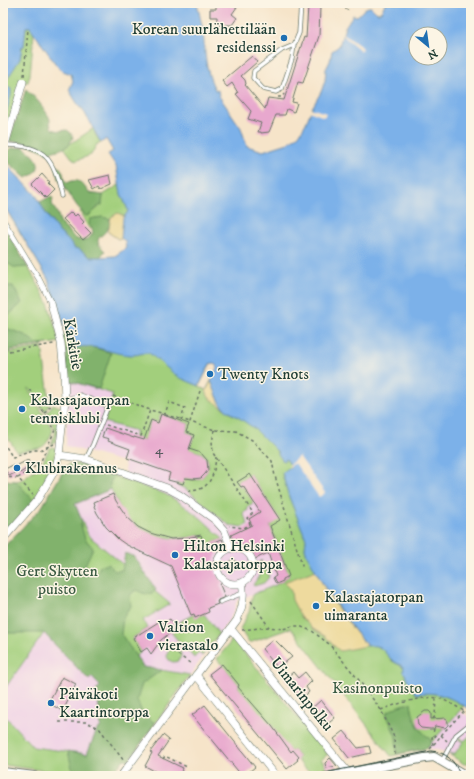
<svg xmlns="http://www.w3.org/2000/svg" width="474" height="779" viewBox="0 0 474 779" font-family="'IM FELL DW Pica',serif">
<rect width="100%" height="100%" fill="#fcf5e5"/>
<filter id="ink" filterUnits="userSpaceOnUse"><feTurbulence type="fractalNoise" baseFrequency=".025" numOctaves="2"/><feDisplacementMap in="SourceGraphic" scale="8" xChannelSelector="R" yChannelSelector="G"/><feConvolveMatrix kernelMatrix="1 2 1 2 8 2 1 2 1" color-interpolation-filters="sRGB"/></filter>
<filter id="wash" filterUnits="userSpaceOnUse"><feTurbulence type="fractalNoise" baseFrequency=".012" numOctaves="4" result="noise"/><feDisplacementMap in="SourceGraphic" scale="16" xChannelSelector="R" yChannelSelector="G"/><feGaussianBlur stdDeviation="0.9" result="paint"/><feColorMatrix in="noise" values="0 0 0 0 0 0 0 0 0 0 0 0 0 0 0 0 0 1.4 0 .05"/><feComposite in="paint" operator="in"/></filter>
<g filter="url(#wash)">
<rect width="100%" height="100%" fill="#f6e4c9"/>
<!-- built -->
<g fill="#efd0e6">
<path d="M66,351L199,386L205,390L211,381L217,396L316,570L237,600L234,610L227,623L190,675L143,667L121,634L170,604L88,535L75,504L127,480L124,462L66,446L68,396Z"/>
<path d="M44,632L88,680L92,677L100,686L97,689L101,727L97,730L87,754L33,747L3,714V691Z"/>
<path d="M458,710L471,718V759L467,764H464L442,751L428,748L397,754Z"/>
</g>
<!-- green -->
<g fill="#a2cf7c" stroke="#608658">
<path d="M26,27H30L34,33L30,75L28,82H20L3,142V77L20,59L22,47L24,46Z"/>
<path d="M94,128L95,134L101,143L97,144L91,155L75,161L73,158H72L66,150L64,148Z"/>
<path d="M119,185L121,194L128,210L127,213L124,216L120,214L111,217L110,219L94,218L93,230L88,227L80,212L82,210L86,216C94,212 103,206 103,195Z"/>
<path d="M3,193L177,340L211,364H210L199,386L206,390L211,381C215,392 221,404 230,413C232,415 236,415 238,417C254,426 275,445 283,461L286,459L291,466L282,474L289,497L306,539L305,548L307,555L341,613L375,645L383,649L392,661L403,667L404,670L403,671L405,674L416,694C436,692 447,695 464,706L432,742L428,748L391,756L291,628L249,643L240,629L249,612L253,594L276,585V584L283,581V579L289,576L270,526L279,519L250,474L237,482L241,487L243,486L254,502L247,507L248,510L243,513L248,524L243,527L229,525L186,489L177,485V482L183,484L185,478C190,479 194,480 198,479C210,475 212,459 201,453C197,451 193,451 188,451L194,435L186,432L189,424L161,414L158,423L151,420L144,440L134,437L136,431L104,422L113,394L67,380V355L63,335L67,334L48,279L3,204Z"/>
<path d="M3,225L39,286L48,303L60,342L11,350L8,353L42,347L50,403L45,412L29,388L28,389L53,430C44,454 39,446 17,452L3,430Z"/>
<path d="M53,404L62,408L56,441L51,444L56,430L46,414Z"/>
<path d="M53,447L56,449L53,465L50,473L34,501L3,480L16,481L21,480L41,465L49,449Z"/>
<path d="M69,464H79L165,494L179,502L202,519L223,539L205,546L201,535C176,542 147,538 128,518C120,510 116,499 111,489L75,504L88,535L170,604L143,620L148,628L133,638L141,652L136,656L143,667L190,675L129,760L124,759L111,776L48,771L3,765V714L33,747L87,754L97,730L101,727L97,689L100,686L92,677L89,680L44,633L3,691V548L42,507L65,468Z"/>
<path d="M261,560L262,570L266,568L269,577L264,583L254,586L253,585L259,576L260,561Z"/>
<circle cx="235" cy="566" r="5"/>
<path d="M194,614L196,617L204,614L219,634L202,656L199,652L194,658C187,648 178,642 171,632L176,628L174,625Z"/>
<path d="M233,639L328,754L321,760L325,763L326,769L310,772L303,767L297,759L299,757L294,750L291,752L238,687L239,685L217,659Z"/>
<circle cx="174" cy="655" r="7"/>
<path d="M471,735V759L467,764H464L449,754V753L454,755L463,742L458,739L460,737L464,741Z"/>
</g>
<!-- forest -->
<g fill="#81b26c" stroke="#507850">
<path d="M26,89C35,97 43,106 49,117C51,121 49,125 52,129L60,131L67,130L71,133L73,138C66,151 60,148 49,153L24,143L9,141Z"/>
<path d="M12,148C15,148 21,147 25,148C25,148 29,152 30,152C42,162 41,172 26,178L3,158L6,152Z"/>
<path d="M56,166C65,167 62,178 67,183C79,177 82,183 89,193L103,195L102,205L99,206L90,215L86,216L77,206L59,179Z"/>
<path d="M49,197L53,198L52,204L58,215L61,224L75,238L82,241L88,239L93,233L92,228L89,225L90,219L102,217L110,219C110,222 110,226 108,228C103,238 90,237 105,251L100,257H90L79,249L74,248L68,240L59,232L41,206L40,202Z"/>
<path d="M3,225L6,230L28,267L15,268L4,261L3,262Z"/>
<path d="M3,286H13L22,303L8,316L6,328L25,335L37,344L48,343V344L11,350L3,356Z"/>
<path d="M81,346L96,348L111,353L99,389L67,380L66,351Z"/>
<path d="M69,464H78L115,475C112,480 108,483 111,489L75,504L82,521L81,525L85,539L93,548L85,565L91,577L97,573L100,566L108,564L115,571L122,570L125,553L135,557C141,568 149,578 156,590C148,597 145,594 136,590L130,595L131,606L123,618L121,634L143,667L162,670L142,684L137,700L143,715L155,723L129,760L124,759L111,776L73,773L68,751L87,754L97,730L101,727L97,689L100,686L92,677L89,680L44,633H6L3,630V548L42,507L65,468Z"/>
<path d="M3,480L16,481L34,501L3,537Z"/>
<path d="M411,703C412,712 415,723 421,730C424,735 429,736 432,742L428,748L397,754L396,737L386,713L398,706Z"/>
</g>
<!-- sand -->
<g fill="#eeda9e" stroke="#868c69">
<path d="M118,213L124,216L121,238L118,239L108,232L111,217Z"/>
<path d="M211,381L220,403L226,410L209,398L206,391Z"/>
<path d="M316,570C329,598 347,622 367,646L340,651L333,645L326,637L313,629L301,617L292,600L291,591L284,582Z"/>
</g>
<!-- water -->
<path fill="#7bb1e9" stroke="#4d778e" fill-rule="evenodd" d="M3,3H197C199,12 201,21 203,30C205,51 205,73 216,91L218,90L219,96L241,128L247,146L263,151L288,143L299,135L306,123L312,108L321,92L325,81L326,69L330,61L332,51L339,46L345,27L353,15L357,16C362,13 364,6 371,7L376,12L378,13L382,11L385,3H471V710C451,698 440,691 416,694L406,678L405,674L402,671L404,670L403,667C400,664 394,663 392,660C382,651 383,644 367,646L352,627L325,588L307,555L305,548L306,539L289,497L282,473L291,466L286,459L283,461L278,454V452L255,429L238,417L226,410L220,403L211,381L217,368V366L212,363L210,364L199,386L178,377L149,353C144,352 139,355 134,355C114,356 94,342 75,348L68,337L48,279L3,204V161L36,195L46,214L59,232L68,240L74,248L79,249L90,257H100L115,256L126,248L125,241L121,238L123,218L127,213L128,210L121,194L116,166L108,154L113,151L106,139L101,143L82,108H80L69,90L73,81L71,74L63,71L57,66L30,27H26L24,46L22,47L20,59L4,84L11,89V95L3,125ZM416,34H440V58H416Z"/>
<!-- pier -->
<g fill="#f6e4c9">
<path d="M342,33L363,48L361,51L341,34Z"/>
<path d="M310,108L326,113L324,117L309,111Z"/>
<path d="M299,456L325,493L319,497L295,463L289,467L288,466Z"/>
</g>
<g id="blocks">
<!-- building -->
<g fill="#e8a8ce">
<path d="M216,3H231L237,7L232,14L237,18L232,25H217V17H210V9H216Z"/>
<path d="M308,6L320,7L319,36L303,83L298,82L292,102L297,103L294,112L287,109L285,115H276L269,132L261,133V132H258L261,123L248,119L251,111L236,94L238,93L232,83L227,87L222,81L252,56L257,62L241,76L245,80L246,84L245,85L265,109L268,98L284,100L304,37L306,38Z"/>
<path d="M42,174L49,182L47,183L54,190L46,198L32,184Z"/>
<path d="M110,175L112,184L101,189L99,186L94,189L89,180Z"/>
<path d="M71,212L75,216L77,214L84,222L82,224L91,233L83,240L63,219Z"/>
<path d="M161,414L189,424L186,432L194,435L189,449L201,453L207,460L208,470L205,474L201,478L193,479L185,478L183,484L168,480L170,473L127,458L130,449L108,441L109,439L102,437L105,428L134,438V437L144,440L151,420L158,423Z"/>
<path d="M28,460L31,466L20,473L16,466Z"/>
<path d="M13,465L17,472L9,476L5,469Z"/>
<path d="M250,474L280,520L270,526L289,576L283,579V581L276,584L273,578L276,576L268,553L255,559L253,554L246,547L234,543L231,535L252,525L249,519L260,512L243,486L241,487L237,482Z"/>
<path d="M113,494L116,501L127,517L138,527L150,533L171,539L187,538L201,535L205,546L222,539L225,546L218,552L214,560V565L216,574L222,582L220,585L225,597L218,600L217,602L218,604L208,608L209,612L195,618L194,614L191,615L171,566L143,553L125,544L118,539L106,527L97,513L94,506L95,505L94,502Z"/>
<path d="M170,619L176,628L161,640L151,654L147,648L141,652L133,638L160,621L162,624Z"/>
<path d="M274,639L292,657L278,668L262,649Z"/>
<path d="M222,664L239,685L238,687L272,726L291,752L293,750L299,757L297,759L298,760L287,769L209,674Z"/>
<path d="M293,672L298,678L305,672L312,681L306,687L309,692L301,699L285,679Z"/>
<path d="M62,677L76,684L63,711L48,703Z"/>
<path d="M321,700L335,718L325,726L311,709Z"/>
<path d="M205,705L255,767L244,776H242L192,715Z"/>
<path d="M425,711H429L431,713V719L446,718L448,722V725L445,728L435,726L434,729H430L421,728L418,725L417,717Z"/>
<path d="M344,731L358,748L369,746L371,753L349,758L334,739Z"/>
<path d="M163,735L169,740L158,756L183,768L179,776H164L145,766L152,753L150,752Z"/>
<path d="M330,758L337,766L326,768L325,763Z"/>
</g>
</g>
</g>
<g filter="url(#ink)">
<use href="#blocks" fill-opacity="0" stroke="#6a7768" stroke-width="1"/>
<g fill="none" stroke-linecap="round" stroke-linejoin="round">
<!-- service casing -->
<g stroke="#6a7768" stroke-width="5">
<g id="service">
<path d="M294,45L282,50L254,71L253,78L263,89L276,92L282,89L292,59L294,45L299,33L301,3"/>
<path d="M6,145C46,145 53,159 62,196"/>
<path d="M65,400L80,395L108,406L93,444L86,459"/>
<path d="M220,602L243,593"/>
<path d="M442,761L456,735L471,723"/>
</g>
</g>
<!-- pedestrian casing -->
<g stroke="#6a7768" stroke-width="6">
<path id="pedestrian" d="M3,220L39,279L51,303"/>
</g>
<!-- minor casing -->
<g stroke="#6a7768" stroke-width="8">
<g id="minor">
<path d="M3,152L23,82"/>
<path d="M59,455L86,459L167,488L180,495L215,520L224,530L231,548"/>
<path d="M3,539L38,499L55,470L59,455L65,400L64,373L61,343L51,303"/>
<circle cx="235" cy="566" r="18"/>
<path d="M231,629L351,776"/>
<path d="M196,675L276,776"/>
<path d="M465,775L471,767"/>
<path d="M121,776L237,620C243,607 245,596 242,583"/>
</g>
</g>
<!-- tertiary casing -->
<g stroke="#6a7768" stroke-width="10">
<g id="tertiary">
<path d="M3,772L34,776"/>
<path d="M332,776L425,758L434,757L465,775V776"/>
</g>
</g>
<!-- path -->
<g stroke="#6a7768" stroke-width="1.5" stroke-dasharray="3 3" stroke-linecap="butt">
<path d="M335,3L349,11"/>
<path d="M24,76L28,29"/>
<path d="M278,97H282L284,94"/>
<path d="M3,352L54,344"/>
<path d="M200,391L190,422L215,430L236,431L252,440L272,461L275,476L303,569"/>
<path d="M113,396L150,410"/>
<path d="M45,413L52,404"/>
<path d="M165,415L181,419"/>
<path d="M106,425L141,436L150,410L165,414L169,402L185,408L181,419L190,422"/>
<path d="M215,430L212,441L213,453L253,513L247,518L250,524L244,528L229,526"/>
<path d="M3,442L13,458L23,453L33,450H40L54,444"/>
<path d="M3,477L18,478L33,495"/>
<path d="M18,478L40,463L55,430L29,389"/>
<path d="M188,491C210,491 214,476 216,457"/>
<path d="M251,601L269,627"/>
<path d="M242,630L269,627L283,629L293,626H299L312,631L329,644L358,679L381,710L394,737L395,755"/>
<path d="M163,644L190,663"/>
<path d="M381,710C393,705 425,695 438,698C450,702 461,709 471,716"/>
<path d="M433,719L435,716L436,698"/>
<path d="M59,722H86L99,728L124,761"/>
<path d="M434,729L433,734L438,739"/>
<path d="M441,735L447,741"/>
<path d="M433,745L432,738L433,734"/>
<path d="M430,749L443,733L464,711"/>
<path d="M163,759L165,756L187,767"/>
</g>
<!-- service -->
<use href="#service" stroke="#fff" stroke-width="3.5"/>
<!-- pedestrian -->
<use href="#pedestrian" stroke="#fff" stroke-width="5"/>
<!-- minor -->
<use href="#minor" stroke="#fff" stroke-width="7"/>
<!-- tertiary -->
<use href="#tertiary" stroke="#fff" stroke-width="8"/>
<!-- tram -->
<path stroke="#1f3d34" stroke-width="1" d="M310,776L431,751C446,752 456,761 460,776"/>
</g>
</g>
<!-- markers -->
<g fill="#1f6fb2" stroke="#fcf5e5" stroke-width="1.5">
<circle cx="284" cy="38" r="4"/>
<circle cx="210" cy="374" r="4"/>
<circle cx="22" cy="409" r="4"/>
<circle cx="17" cy="468" r="4"/>
<circle cx="175" cy="555" r="4"/>
<circle cx="316" cy="606" r="4"/>
<circle cx="150" cy="636" r="4"/>
<circle cx="51" cy="703" r="4"/>
</g>
<g text-anchor="middle" dominant-baseline="central" stroke-width="3" stroke-linejoin="round" paint-order="stroke">
<!-- number labels -->
<g font-size="14" fill="#51585a">
<text x="159" y="450">4</text>
</g>
<!-- poi labels -->
<g font-size="16" fill="#1f3d34" stroke="#fcf5e5" text-anchor="start">
<text x="276" y="29" text-anchor="end">Korean suurlähettilään<tspan x="276" dy="18">residenssi</tspan></text>
<text x="218" y="374">Twenty Knots</text>
<text x="30" y="400">Kalastajatorpan<tspan x="30" dy="18">tennisklubi</tspan></text>
<text x="25" y="468">Klubirakennus</text>
<text x="183" y="546">Hilton Helsinki<tspan x="183" dy="18">Kalastajatorppa</tspan></text>
<text x="324" y="597">Kalastajatorpan<tspan x="324" dy="18">uimaranta</tspan></text>
<text x="158" y="627">Valtion<tspan x="158" dy="18">vierastalo</tspan></text>
<text x="59" y="694">Päiväkoti<tspan x="59" dy="18">Kaartintorppa</tspan></text>
</g>
<!-- street labels -->
<g font-size="16" fill="#1f3d34" stroke="#fcf5e5">
<text transform="translate(73 344) rotate(80)">Kärkitie</text>
<text transform="translate(302 694) rotate(51)">Uimarinpolku</text>
</g>
<!-- park labels -->
<g font-size="16" fill="#395a42" stroke="#fcf5e5">
<text x="57" y="571">Gert Skytten<tspan x="57" dy="18">puisto</tspan></text>
<text x="377" y="688">Kasinonpuisto</text>
</g>
</g>
<!-- margin -->
<rect width="474" height="779" fill="none" stroke="#fcf5e5" stroke-width="16"/>
<!-- north arrow -->
<g transform="translate(428 46) rotate(151)"><circle r="19" fill="#fcf5e5" stroke="#a4ab9e"/>
<path d="M0-3L7 15L0 10L-7 15Z" fill="#1f6fb2"/>
<text y="-6" font-size="11" font-weight="bold" text-anchor="middle" fill="#1f3d34">N</text>
</g>
</svg>
